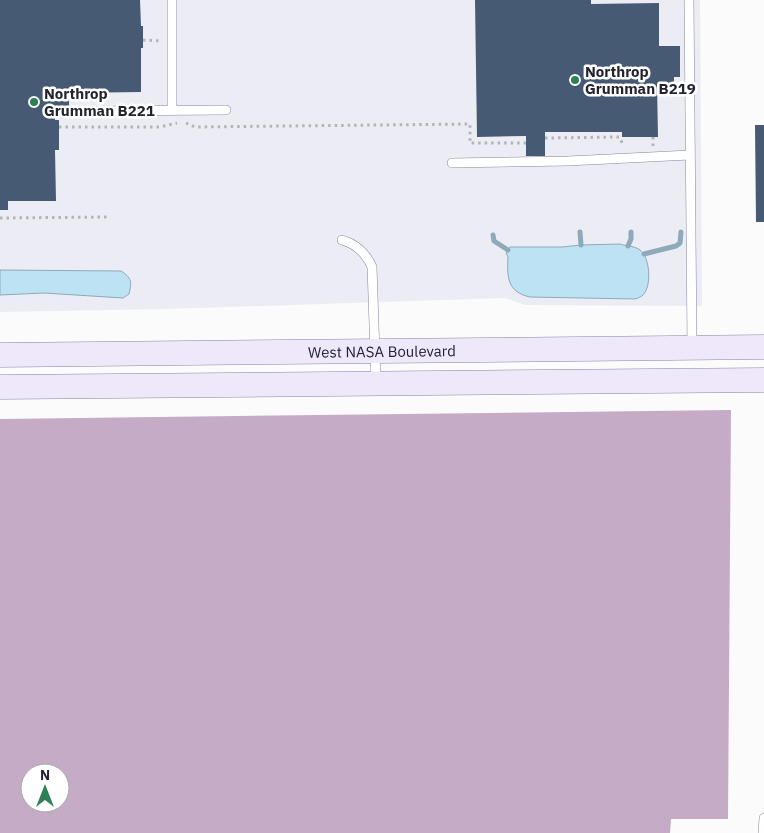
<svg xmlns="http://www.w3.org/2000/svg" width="764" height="833" viewBox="0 0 764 833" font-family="'IBM Plex Sans',sans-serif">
<rect width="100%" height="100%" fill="#fbfbfb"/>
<!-- built -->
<path fill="#ecedf4" d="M0,0H700L702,306L525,305L505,298L167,309L0,312Z"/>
<!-- forest -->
<path fill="#c5abc5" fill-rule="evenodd" d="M731,410L728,819H671L670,833H0V419ZM30,773H60V803H30Z"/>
<!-- water -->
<g fill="#bde2f4" stroke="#8ea9b9">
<path d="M620,244C626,246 635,246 640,250C650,257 652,286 643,295C641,297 638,298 635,299L530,297C507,292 507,277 508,257L506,253L510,247H562L581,245Z"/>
<path d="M0,270L121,271C132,278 132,282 129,294L123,298L44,293L0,295Z"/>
</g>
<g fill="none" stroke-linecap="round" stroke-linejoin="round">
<!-- stream -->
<g stroke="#8ea9b9" stroke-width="5">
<path d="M580,232L581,245"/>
<path d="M493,235L494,241L508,250"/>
<path d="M628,246L631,239V232"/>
<path d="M644,254L676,246L680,243L681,232"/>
</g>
</g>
<!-- building -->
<g fill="#465a73">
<path d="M0,0H140L141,26H143V48H141V92L69,93V112H55V120H59V150H55L56,201H8V210H0Z"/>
<path d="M475,0H591V4L659,3V46H680V77H674V84H657L658,137H622V132H545V156H526V136L477,137Z"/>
<path d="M755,125H764V222H756Z"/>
</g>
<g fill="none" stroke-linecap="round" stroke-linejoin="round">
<!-- service casing -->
<g stroke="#8387a1" stroke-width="10">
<g id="service">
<path d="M172,0V110"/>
<path d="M689,0L692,347"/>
<path d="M96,111L226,110"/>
<path d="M452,163L568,161L690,155"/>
<path d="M342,240C356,244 366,253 372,267L376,382"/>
<path d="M763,833L764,818"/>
</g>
</g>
<!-- secondary casing -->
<g stroke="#8387a1" stroke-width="25">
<g id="secondary">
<path id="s1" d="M0,355L764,347"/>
<path d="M0,387L764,380"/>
</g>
</g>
<!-- path -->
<g stroke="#b4b4b8" stroke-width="3" stroke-dasharray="2.5 4" stroke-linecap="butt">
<path d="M143,40L161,41"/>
<path d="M186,123L195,127L470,124V143H526"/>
<path d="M59,127H160L177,123"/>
<path d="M653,137V146"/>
<path d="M545,138L619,137L624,146"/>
<path d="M0,218L110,217"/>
</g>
<!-- service -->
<use href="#service" stroke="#fff" stroke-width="9"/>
<!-- secondary -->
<use href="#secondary" stroke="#efe8fa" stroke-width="24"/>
</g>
<!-- markers -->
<g fill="#2e8154" stroke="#fff" stroke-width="2">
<circle cx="575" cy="80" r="5"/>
<circle cx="34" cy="102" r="5"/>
</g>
<g text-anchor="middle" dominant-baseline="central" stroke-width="5" stroke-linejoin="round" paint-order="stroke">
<!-- poi labels -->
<g font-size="15" font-weight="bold" fill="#22232e" stroke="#fff" text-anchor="start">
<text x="585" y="71">Northrop<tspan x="585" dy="17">Grumman B219</tspan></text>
<text x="44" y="93">Northrop<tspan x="44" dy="17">Grumman B221</tspan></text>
</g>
<!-- street labels -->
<g font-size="15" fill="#22232e" stroke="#fff">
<text stroke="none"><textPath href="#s1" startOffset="382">West NASA Boulevard</textPath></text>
</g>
</g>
<!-- north arrow -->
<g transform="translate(45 788)"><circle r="24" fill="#ffffff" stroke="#a7a7ab"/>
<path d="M0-4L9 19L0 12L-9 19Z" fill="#2e8154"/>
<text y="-8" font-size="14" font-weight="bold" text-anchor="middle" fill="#22232e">N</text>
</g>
</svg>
